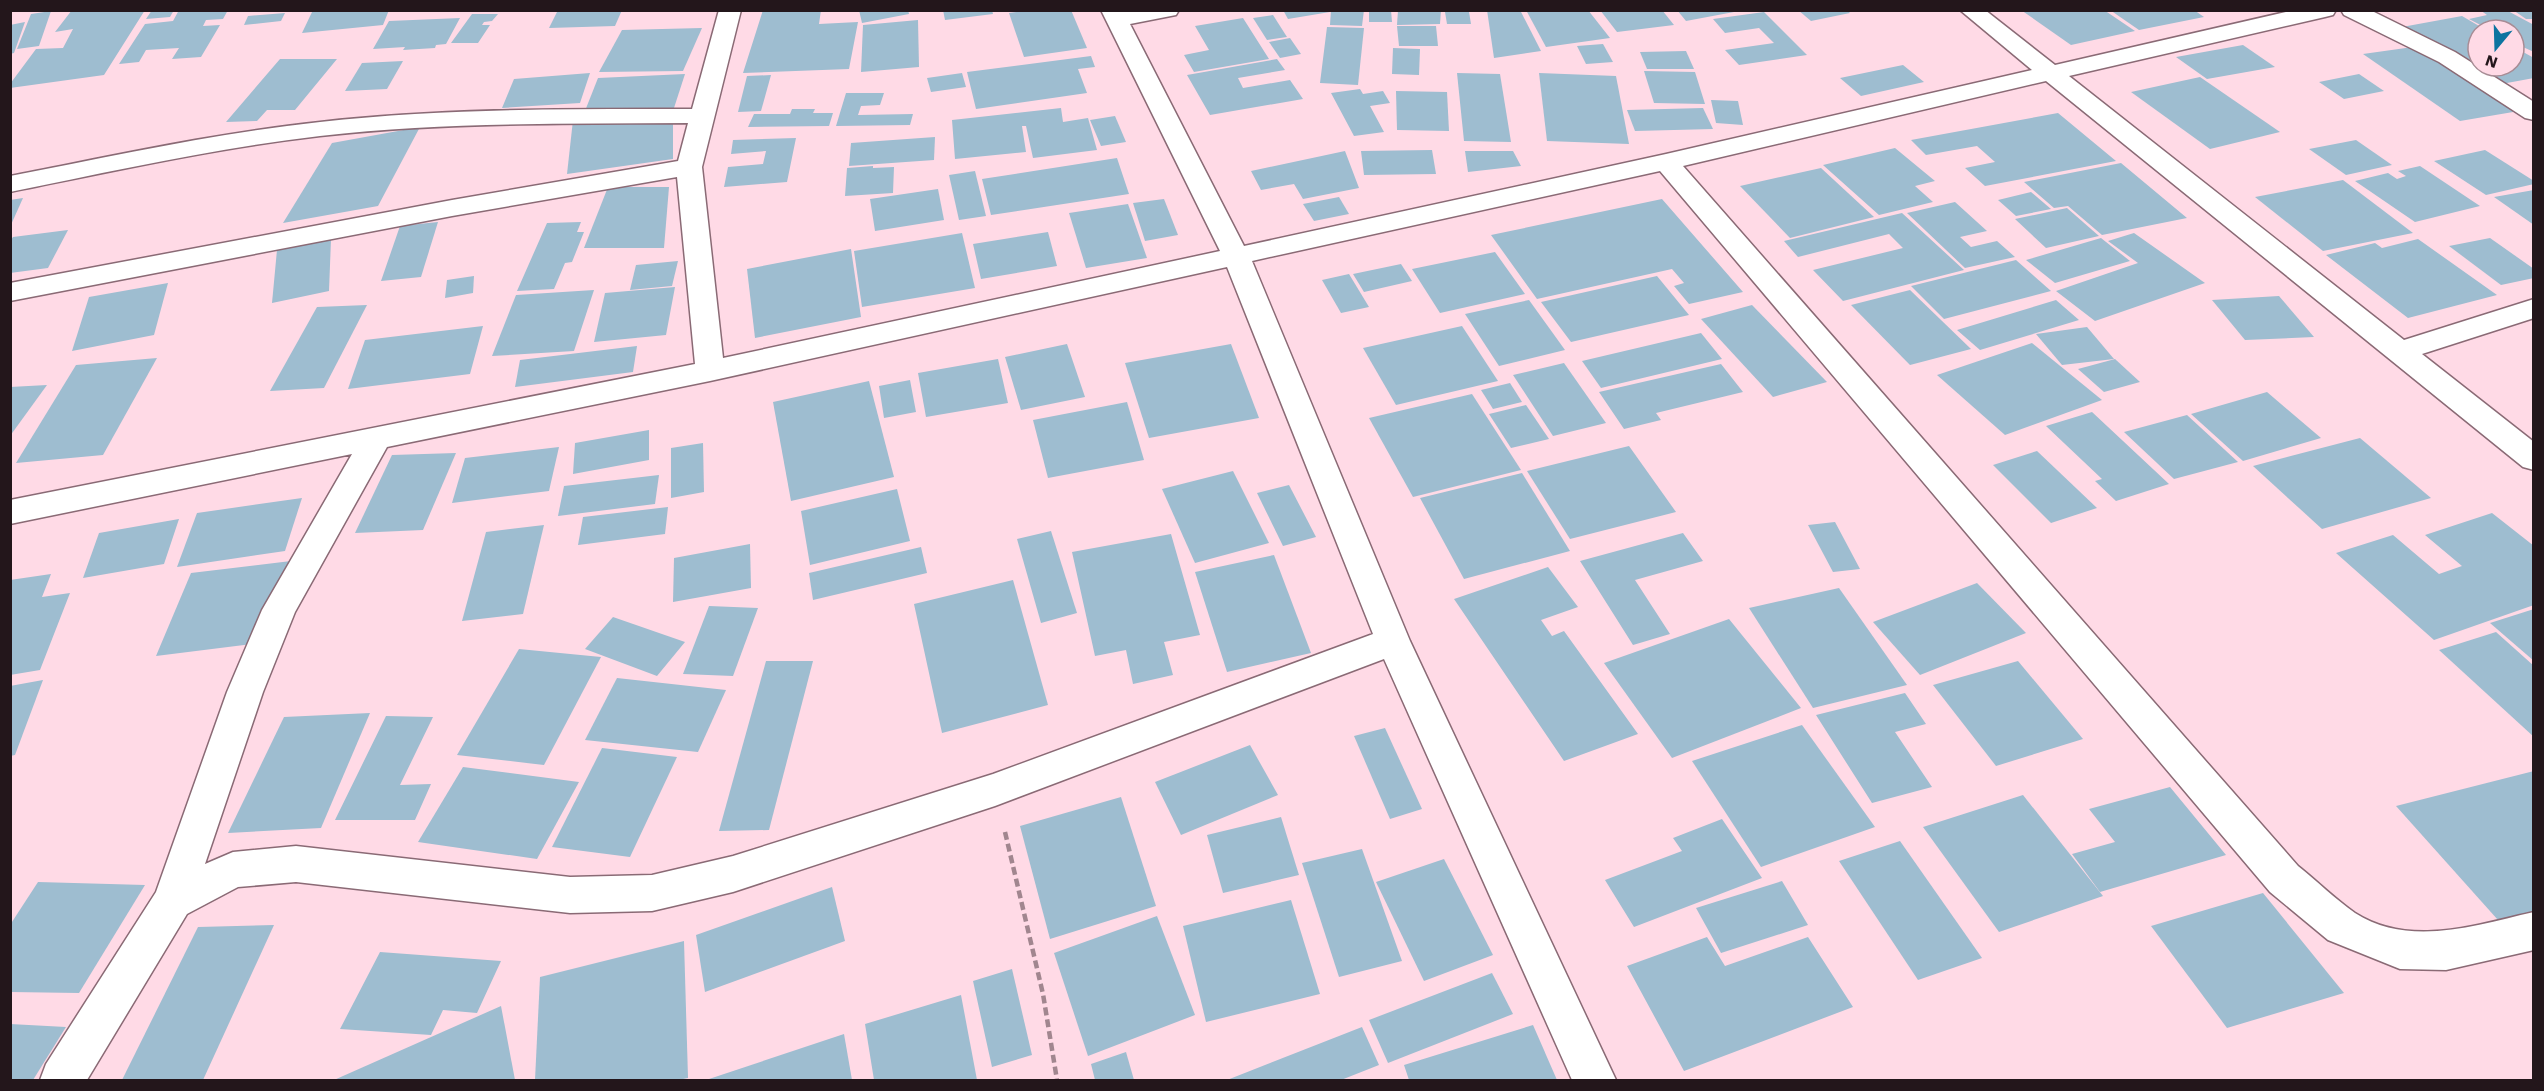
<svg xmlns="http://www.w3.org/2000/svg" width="2544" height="1091" viewBox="0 0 2544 1091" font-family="'Work Sans',sans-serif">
<rect width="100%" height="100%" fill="#ffdae6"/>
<!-- building -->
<g fill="#9ebdd0">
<path d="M72,10H145L104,75L10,88V84L36,49L63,48L73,29L55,32Z"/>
<path d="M152,10H174L170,17L146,19Z"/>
<path d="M179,10H228L223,19L206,20L203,26L220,25L201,57L172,59L179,48L146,50L139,62L119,64L145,24L173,21Z"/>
<path d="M313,10H389L383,25L302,33Z"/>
<path d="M558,10H622L615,26L549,28Z"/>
<path d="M763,10H821L819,24L858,22L849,69L743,73Z"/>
<path d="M859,10H908L909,14L862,23Z"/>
<path d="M943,10H992L993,14L945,20Z"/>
<path d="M1029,10H1071L1087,48L1024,57L1009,13Z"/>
<path d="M1283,10H1330V12L1288,19Z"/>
<path d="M1331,10H1364L1362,26L1330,25Z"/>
<path d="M1369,10H1391L1392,22H1369Z"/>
<path d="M1398,10H1441L1440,24L1397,25Z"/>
<path d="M1487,10H1520L1541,51L1494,58Z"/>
<path d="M1526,10H1588L1610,38L1546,47Z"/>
<path d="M1600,10H1662L1674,25L1617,32Z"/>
<path d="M1677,10H1734V12L1686,21Z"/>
<path d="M1798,10H1847L1850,13L1811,21Z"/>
<path d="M2021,10H2104L2135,31L2071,45Z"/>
<path d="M2110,10H2194L2204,17L2139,30Z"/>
<path d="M2480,10H2506L2534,25V52L2514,43V30H2490L2469,19L2487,15Z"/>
<path d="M2513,10H2534V19H2526Z"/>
<path d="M51,11L39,46L17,49L31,14Z"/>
<path d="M1445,12H1469L1471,24H1447Z"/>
<path d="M1764,12L1807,55L1739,65L1725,50L1774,43L1759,28L1725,33L1713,19Z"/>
<path d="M285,13L281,21L244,25L248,16Z"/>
<path d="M472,14H498L492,21L484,22L482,25H490L478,43H451Z"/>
<path d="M1273,15L1287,37L1267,40L1253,18Z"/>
<path d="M2462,16L2486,30H2478V66H2514V47L2534,58V78L2496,85L2402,27Z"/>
<path d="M460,18L446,44L436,45L435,48L403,50L405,47L373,49L389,21Z"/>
<path d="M1243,18L1269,59L1194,72L1184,55L1209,50L1195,26Z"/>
<path d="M918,20L919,67L861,72L863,25Z"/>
<path d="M25,22L14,53L10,54V25Z"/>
<path d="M1397,26H1436L1438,46H1399Z"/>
<path d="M1327,27L1364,28L1358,85L1320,83Z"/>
<path d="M702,28L683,71L599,72L622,30Z"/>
<path d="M1290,38L1301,54L1280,58L1269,42Z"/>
<path d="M1603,44L1613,62L1586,64L1577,46Z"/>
<path d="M2243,45L2275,67L2207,79L2176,57Z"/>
<path d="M2420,46L2519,111L2460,121L2363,54Z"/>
<path d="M1393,48L1420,49L1419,75L1392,74Z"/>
<path d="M1686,51L1694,69H1647L1640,52Z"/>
<path d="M1091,56L1095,67L1078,69L1087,93L976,109L967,72Z"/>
<path d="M280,59H337L295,110H267L257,121L226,122Z"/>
<path d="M1277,59L1285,70L1238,78L1243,88L1290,80L1303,99L1210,115L1187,75Z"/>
<path d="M403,61L387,89L345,91L362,63Z"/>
<path d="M1903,65L1924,82L1861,96L1840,78Z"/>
<path d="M1644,71L1695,72L1705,104L1654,103Z"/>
<path d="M590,73L580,103L502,108L514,79Z"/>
<path d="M962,73L966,87L931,92L927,78Z"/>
<path d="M1457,73L1500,74L1511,142L1464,141Z"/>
<path d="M1539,73L1616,76L1629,144L1547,141Z"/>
<path d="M685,74L673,111L583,116L598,78Z"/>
<path d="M2359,74L2384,91L2344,99L2319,82Z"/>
<path d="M771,75L761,111L738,112L747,76Z"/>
<path d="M2200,77L2280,132L2210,149L2131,92Z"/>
<path d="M1360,89L1363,94L1383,91L1390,103L1370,106L1384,132L1354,136L1331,93Z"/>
<path d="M1396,91L1447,92L1449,131L1397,130Z"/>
<path d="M846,93H884L880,105L861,106L858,115L913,114L910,125L836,126Z"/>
<path d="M1711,100L1738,101L1743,125L1716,123Z"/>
<path d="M1061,108L1063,122L1088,118L1097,150L1033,158L1026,126H1022L1026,152L955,159L952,120Z"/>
<path d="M1703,108L1713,129L1635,131L1627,110Z"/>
<path d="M792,109H815L813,113H833L829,126L748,127L754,114H790Z"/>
<path d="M2058,113L2116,161L1985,186L1965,168L1995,162L1977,146L1926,155L1911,140Z"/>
<path d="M1115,116L1126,142L1101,146L1090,120Z"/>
<path d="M573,120H673V159L567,174Z"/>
<path d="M420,127L378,206L283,223L332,143Z"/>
<path d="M935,137L934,160L849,166L851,143Z"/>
<path d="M796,138L787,182L724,187L728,167L763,164L766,151L731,154L733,140Z"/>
<path d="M2356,140L2392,165L2346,175L2309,149Z"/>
<path d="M1895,148L1935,181L1915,186L1933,202L1879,215L1823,165Z"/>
<path d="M1432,150L1436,174L1364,175L1361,151Z"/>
<path d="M2485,150L2534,181V184L2486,195L2434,161Z"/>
<path d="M1345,151L1359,188L1303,199L1294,184L1261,190L1251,171Z"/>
<path d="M1465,151H1513L1521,166L1468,172Z"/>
<path d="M1117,158L1129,194L991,215L982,179Z"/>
<path d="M2121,163L2187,218L2102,235L2068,206L2054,208L2024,182Z"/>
<path d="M873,166V168L894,167L893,193L845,196L847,168Z"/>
<path d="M2420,166L2480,206L2415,222L2355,181L2388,173L2397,179L2406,176L2398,171Z"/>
<path d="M1821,168L1874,217L1790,238L1740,186Z"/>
<path d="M975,171L986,216L959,220L949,175Z"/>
<path d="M2343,180L2413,233L2323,251L2255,197Z"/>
<path d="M608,187H669L664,248H584Z"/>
<path d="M938,189L944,220L875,231L870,199Z"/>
<path d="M2534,190V225L2494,197Z"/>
<path d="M2031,192L2051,209L2016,216L1998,200Z"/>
<path d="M1339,197L1349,214L1314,221L1303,204Z"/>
<path d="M23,198L10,227V200Z"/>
<path d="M1164,199L1178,235L1145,241L1133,203Z"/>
<path d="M1662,199L1743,292L1689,304L1674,286L1684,283L1672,269L1537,299L1491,235Z"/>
<path d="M1955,202L1987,231L1960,237L1971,247L1997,241L2015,257L1965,268L1907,213Z"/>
<path d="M1128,204L1147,258L1086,268L1069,213Z"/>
<path d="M2067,208L2099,236L2046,248L2015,219Z"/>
<path d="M1902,213L1964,270L1843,301L1813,270L1903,248L1889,234L1798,257L1784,241Z"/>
<path d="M438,222L421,277L381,281L400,226Z"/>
<path d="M581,222L577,232H584L572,262L565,263L554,289L517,291L547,223Z"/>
<path d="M68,230L48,268L10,273V241L13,237Z"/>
<path d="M1048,232L1057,266L981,279L973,244Z"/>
<path d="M962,233L975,288L862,307L854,251Z"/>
<path d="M2134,233L2205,283L2095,321L2056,291L2138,263L2108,241Z"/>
<path d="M2101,238L2130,261L2055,283L2026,260Z"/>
<path d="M2490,238L2534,269V278L2501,285L2449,246Z"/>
<path d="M331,239L329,291L272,303L277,250Z"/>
<path d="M2418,239L2497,295L2408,318L2326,255L2375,243L2382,248Z"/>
<path d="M851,249L861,317L755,338L747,269Z"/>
<path d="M1495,252L1525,294L1440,313L1412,269Z"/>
<path d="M2016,260L2051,291L1944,319L1911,286Z"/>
<path d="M678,261L672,286L630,290L636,265Z"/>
<path d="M1401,264L1412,281L1364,292L1353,274Z"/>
<path d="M1349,274L1369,307L1341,313L1322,280Z"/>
<path d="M474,276L473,293L445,298L447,280Z"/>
<path d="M1657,276L1689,315L1571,342L1541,302Z"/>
<path d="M168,283L154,335L72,351L89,297Z"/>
<path d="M675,287L666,335L594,342L605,293Z"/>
<path d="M594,290L574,351L492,356L516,295Z"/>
<path d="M1910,290L1971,349L1910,365L1851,305Z"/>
<path d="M2279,296L2314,337L2245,340L2212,300Z"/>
<path d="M1529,300L1565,350L1499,366L1465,314Z"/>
<path d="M2056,300L2079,320L1980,350L1957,330Z"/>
<path d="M367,305L324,388L270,391L317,307Z"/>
<path d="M1752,305L1827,382L1773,397L1701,319Z"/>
<path d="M483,326L470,374L348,389L365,340Z"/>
<path d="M1462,326L1498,381L1396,405L1363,348Z"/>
<path d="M2087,327L2114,359L2062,365L2036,334Z"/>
<path d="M1701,333L1722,359L1601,388L1582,361Z"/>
<path d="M2032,343L2102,400L2005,435L1937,375Z"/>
<path d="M1067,344L1085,397L1021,410L1005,357Z"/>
<path d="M1231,344L1259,418L1149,438L1125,363Z"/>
<path d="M637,346L633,372L515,387L520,360Z"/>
<path d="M157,358L103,455L16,463L76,365Z"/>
<path d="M998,359L1008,403L926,417L918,373Z"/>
<path d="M2115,359L2140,382L2104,392L2078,369Z"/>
<path d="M1564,363L1606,423L1553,436L1513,375Z"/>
<path d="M1721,364L1743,392L1656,413L1661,420L1624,429L1599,392Z"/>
<path d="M910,380L916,412L884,418L879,386Z"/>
<path d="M869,381L894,477L791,501L773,402Z"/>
<path d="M1510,383L1522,402L1493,409L1481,390Z"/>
<path d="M47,385L10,436V387Z"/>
<path d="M2267,392L2321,438L2243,461L2191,414Z"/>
<path d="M1472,394L1521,470L1413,497L1369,418Z"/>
<path d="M1127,402L1144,460L1048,478L1033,420Z"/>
<path d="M1526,405L1549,439L1511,448L1489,414Z"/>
<path d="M2092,412L2169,484L2116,501L2095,481L2102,479L2046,426Z"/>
<path d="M2187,415L2238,462L2174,479L2124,432Z"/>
<path d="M649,430V460L573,474L575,443Z"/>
<path d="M2360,438L2431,498L2322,529L2253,466Z"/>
<path d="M703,443L704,492L671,498V448Z"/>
<path d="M1629,446L1676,512L1570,539L1527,471Z"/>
<path d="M559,447L549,491L452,503L465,458Z"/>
<path d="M2037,451L2097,508L2051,523L1993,465Z"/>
<path d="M456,453L423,530L355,533L392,455Z"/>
<path d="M1233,471L1269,543L1195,563L1162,489Z"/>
<path d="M1522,473L1570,551L1464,579L1420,498Z"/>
<path d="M659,475L655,504L558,516L564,486Z"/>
<path d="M1289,485L1316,537L1283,546L1257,493Z"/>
<path d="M897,489L910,541L810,565L801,511Z"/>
<path d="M302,498L285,551L177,567L197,513Z"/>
<path d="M668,507L665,534L578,545L583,517Z"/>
<path d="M2492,513L2534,546V605L2434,640L2336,553L2393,535L2439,574L2462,566L2425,535Z"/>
<path d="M179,519L164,564L83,578L99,533Z"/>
<path d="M1835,522L1860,569L1833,572L1808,525Z"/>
<path d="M544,525L523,614L462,621L486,532Z"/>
<path d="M1051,531L1077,613L1041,623L1017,539Z"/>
<path d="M1683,533L1703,561L1635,580L1670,634L1633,645L1580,561Z"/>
<path d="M1171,534L1200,635L1164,642L1173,675L1133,684L1126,650L1095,656L1072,552Z"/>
<path d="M750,544L751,588L673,602L674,558Z"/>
<path d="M921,547L927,573L813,600L809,573Z"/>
<path d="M1274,555L1311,653L1227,672L1195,572Z"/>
<path d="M291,561L260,643L156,656L191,573Z"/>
<path d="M1548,567L1578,607L1541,620L1552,636L1564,631L1638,734L1564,761L1454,599Z"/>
<path d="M51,574L42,597L70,593L40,670L10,675V580Z"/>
<path d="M1013,580L1048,705L942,733L914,604Z"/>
<path d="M1977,583L2026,633L1920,675L1873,622Z"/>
<path d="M1839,588L1907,685L1813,708L1749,608Z"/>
<path d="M709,606L758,608L733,676L683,674Z"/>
<path d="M2534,609V661L2490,623Z"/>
<path d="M613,617L685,642L657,676L585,649Z"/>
<path d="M1729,619L1801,708L1672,758L1604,663Z"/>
<path d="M2496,632L2534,666V737L2439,650Z"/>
<path d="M519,649L601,657L544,765L457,755Z"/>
<path d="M766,661H813L769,830L719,831Z"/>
<path d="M2018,661L2083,739L1996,766L1933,685Z"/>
<path d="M617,678L726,690L698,752L585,740Z"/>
<path d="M43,680L15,755L10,756V686Z"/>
<path d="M1905,693L1926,724L1895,732L1932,787L1872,803L1816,715Z"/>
<path d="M370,713L321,828L228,833L284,717Z"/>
<path d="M386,716L433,717L400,785L431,784L415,820H335Z"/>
<path d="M1802,725L1875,827L1761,867L1692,761Z"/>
<path d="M1385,728L1422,809L1390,819L1354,736Z"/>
<path d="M1250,745L1278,795L1181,835L1155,782Z"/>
<path d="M602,748L677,757L630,857L552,847Z"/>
<path d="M463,767L579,782L537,859L418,842Z"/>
<path d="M2534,771V911L2498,920L2396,806Z"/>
<path d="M2170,787L2226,855L2100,892L2072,854L2115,842L2089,809Z"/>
<path d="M2023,795L2103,896L1999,932L1923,827Z"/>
<path d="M1121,797L1156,906L1050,939L1020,826Z"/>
<path d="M1281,817L1299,875L1223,893L1207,835Z"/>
<path d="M1722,819L1762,878L1634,927L1605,880L1682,851L1673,838Z"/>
<path d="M1900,841L1982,958L1918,980L1839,861Z"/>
<path d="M1362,849L1402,961L1339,977L1302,863Z"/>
<path d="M1444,859L1493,955L1424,981L1376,882Z"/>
<path d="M1782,881L1808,925L1721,953L1696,908Z"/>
<path d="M38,882L145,885L79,993L10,992V925Z"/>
<path d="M832,887L845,941L705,992L696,935Z"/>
<path d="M2263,893L2344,993L2227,1028L2151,926Z"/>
<path d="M1291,900L1320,994L1206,1022L1183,926Z"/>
<path d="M1157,916L1195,1015L1088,1056L1054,953Z"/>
<path d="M274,925L203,1080H122L198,927Z"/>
<path d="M1707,937L1725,966L1808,937L1853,1007L1684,1071L1627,966Z"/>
<path d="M684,941L688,1078L678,1080H535L540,977Z"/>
<path d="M380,952L501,961L477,1013L443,1010L431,1035L340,1029Z"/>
<path d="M1012,969L1032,1055L992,1067L973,981Z"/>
<path d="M1492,973L1513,1014L1388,1063L1369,1020Z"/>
<path d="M961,995L977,1080H874L865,1024Z"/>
<path d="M501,1006L515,1080H334Z"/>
<path d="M10,1024L66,1027L33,1080H10Z"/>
<path d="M1533,1025L1557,1080H1409L1404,1065Z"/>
<path d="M1362,1027L1379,1065L1341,1080H1227Z"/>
<path d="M844,1034L852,1080H706Z"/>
<path d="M1126,1052L1134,1080H1095L1091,1064Z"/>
</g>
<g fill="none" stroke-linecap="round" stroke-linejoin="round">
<!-- minor casing -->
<g stroke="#8a6a75" stroke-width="3">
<g id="minor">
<path d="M719,10H741L702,167L723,358L1220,251L1101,10H1179L1176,15L1130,24L1244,246L1666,154L2032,70L1960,10H1985L2055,65L2294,10H2336L2333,15L2325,17L2069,76L2404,340L2534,299V318L2422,354L2534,442V470L2523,467L2046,81L1683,166L2298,866C2317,881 2335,899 2355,913C2410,948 2476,925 2534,912V950L2446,970L2400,969L2328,940L2270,892L1660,171L1252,261L1410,641L1616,1080H1572L1384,659L995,806L733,892L652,911L570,913L296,882L238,887L187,914L87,1080H40L46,1064L156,892L227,692L262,610L352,454L10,524V500L695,364L677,177L452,216L10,301V283L452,200L678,161L688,123C565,124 442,122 320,136C216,148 113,171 10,192V176C113,156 216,133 320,122C443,108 568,109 692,109ZM1227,267L1373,634L993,774L733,856L652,875L570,877L296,846L233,852L205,864L263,692L295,612L387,447L710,381Z"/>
<path d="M2341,10H2370L2455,52L2534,102V120L2525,118L2439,62L2344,15Z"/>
</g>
</g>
<!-- path -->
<path stroke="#a1868f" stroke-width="4.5" stroke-dasharray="8 4" stroke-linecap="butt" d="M1005,832L1043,994L1057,1080"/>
<!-- minor -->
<use href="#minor" fill="#fff" fill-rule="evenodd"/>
</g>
<!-- border -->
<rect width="2544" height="1091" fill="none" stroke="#23161b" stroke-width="24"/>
<!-- north arrow -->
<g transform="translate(2496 48) rotate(199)"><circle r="28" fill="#ffdae6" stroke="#a78c95" stroke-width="1.5"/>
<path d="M0-4.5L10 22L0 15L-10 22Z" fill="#0d74a0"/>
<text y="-9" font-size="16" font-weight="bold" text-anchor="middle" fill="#23161b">N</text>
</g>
</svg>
